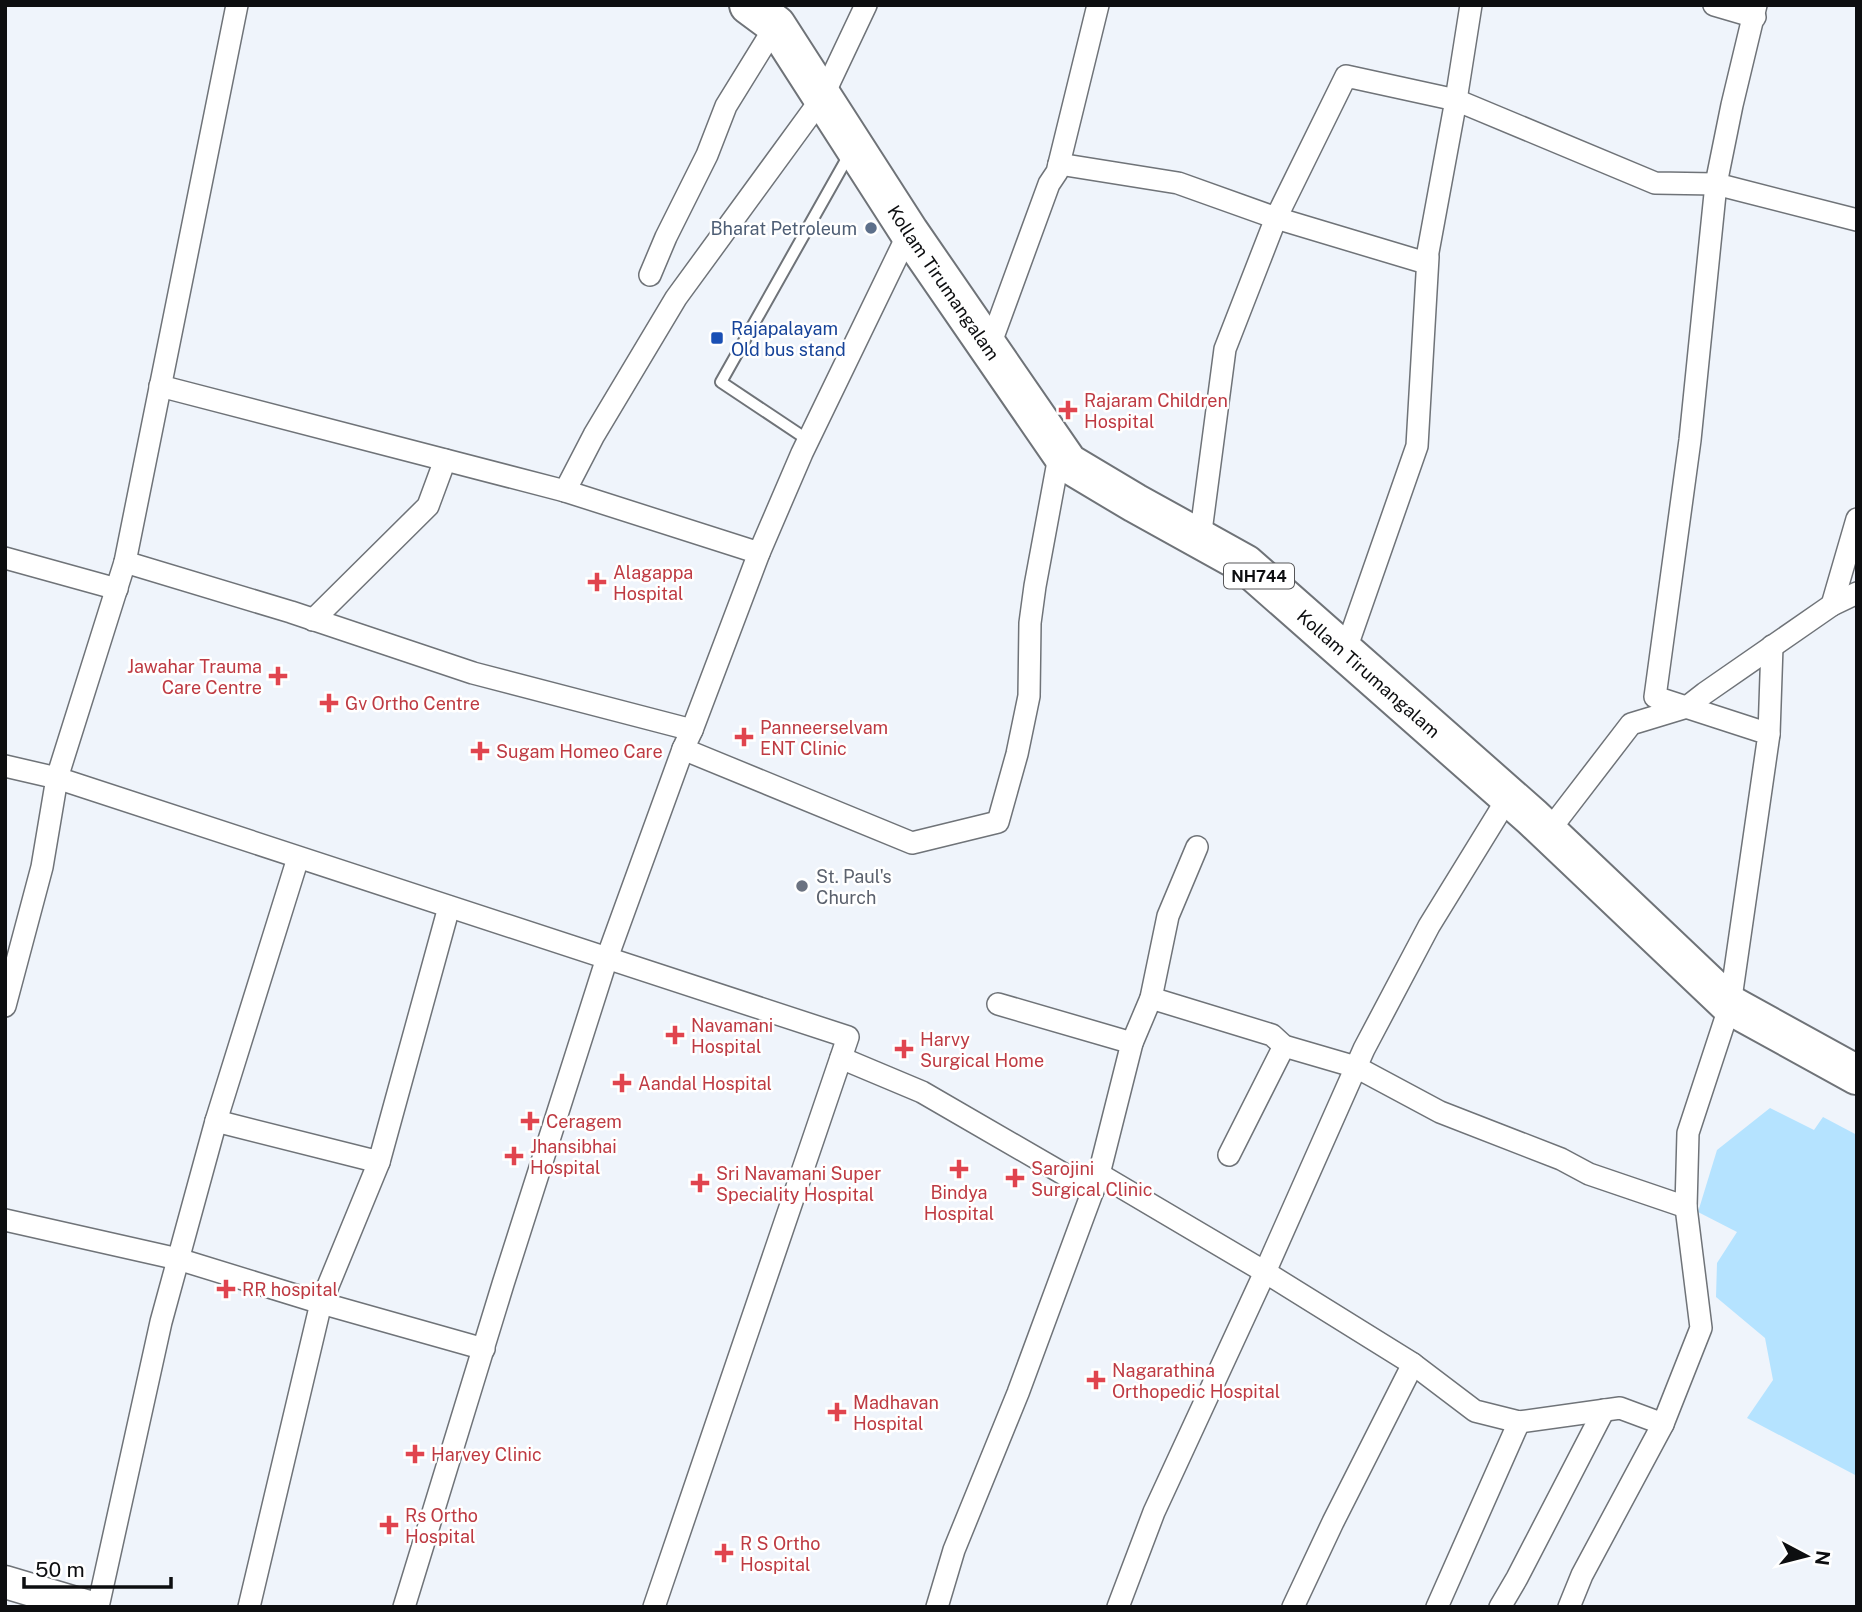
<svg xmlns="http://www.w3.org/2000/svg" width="1862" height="1612" viewBox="0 0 1862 1612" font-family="'Public Sans',sans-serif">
<rect width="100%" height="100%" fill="#eff4fb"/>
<!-- water -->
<path fill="#b5e3ff" d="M1770,1108L1814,1130L1823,1117L1857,1135V1476L1747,1418L1773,1380L1765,1338L1716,1297L1717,1263L1737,1232L1698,1212L1717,1150Z"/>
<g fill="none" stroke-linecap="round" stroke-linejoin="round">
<!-- lane casing -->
<g stroke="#6f7378" stroke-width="14">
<path id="lane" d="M808,440L721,382L850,153"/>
</g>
<!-- street casing -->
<g stroke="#6f7378" stroke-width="24">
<g id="street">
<path d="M1714,5L1755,17"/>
<path d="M1059,164L1178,183L1276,218L1426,263L1456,100L1471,5"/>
<path d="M650,275L666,237L707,155L726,106L776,25"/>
<path d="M989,348L1049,184L1057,172L1098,5"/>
<path d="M160,386L565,491L759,553"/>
<path d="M565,491L594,435L676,298L822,98L866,5"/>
<path d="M1200,539L1225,349L1276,218L1346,76L1456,100L1655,183L1716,184L1857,220"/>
<path d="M5,558L117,589"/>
<path d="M125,562L291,612L473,673L692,730"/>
<path d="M1832,605L1857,519"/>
<path d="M313,620L428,506L445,460"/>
<path d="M1345,652L1417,446L1428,257"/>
<path d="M1769,734L1772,646"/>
<path d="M683,749L912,843L998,822L1017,754L1029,696L1030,623L1035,586L1060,451"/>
<path d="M5,766L57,778L848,1037L654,1607"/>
<path d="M1548,832L1631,724L1687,707L1705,693L1832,605L1857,593"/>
<path d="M298,858L216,1121L379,1162L449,907"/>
<path d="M1151,998L1272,1035L1284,1046L1356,1067L1440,1112L1561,1159L1589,1174L1686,1207"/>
<path d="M998,1004L1132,1043"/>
<path d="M5,1006L42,867L57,778L125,562L237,5"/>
<path d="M841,1058L922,1092L1093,1191"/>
<path d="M1229,1155L1284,1046"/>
<path d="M1099,1174L1132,1043L1151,998L1168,916L1197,847"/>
<path d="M5,1220L178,1259L321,1303L484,1349"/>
<path d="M1413,1364L1475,1411L1519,1422L1620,1408L1663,1424"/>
<path d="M98,1607L161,1322L216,1121"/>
<path d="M249,1607L321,1303L379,1162"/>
<path d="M404,1607L503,1284L607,958L683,749L692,730L759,553L802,453L909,232"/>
<path d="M937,1607L954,1550L1018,1393L1099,1174L1265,1272L1413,1364L1333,1522L1293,1607"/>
<path d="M1118,1607L1154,1512L1265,1272L1364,1049L1429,926L1509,796"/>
<path d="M1437,1607L1519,1422"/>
<path d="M1500,1607L1517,1578L1604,1410"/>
<path d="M1569,1607L1582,1575L1663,1424L1701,1328L1686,1207L1688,1133L1730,1005L1769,734L1655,697L1690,440L1716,184L1732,105L1756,5"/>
</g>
</g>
<!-- secondary casing -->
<g stroke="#6f7378" stroke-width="35">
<path id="secondary" d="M5,1582L89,1607"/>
</g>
<!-- highway casing -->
<g stroke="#6f7378" stroke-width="42">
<g id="highway">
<path id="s1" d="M749,5L776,25L909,232L1068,463L1135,503L1245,564L1532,817L1730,1005L1857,1075"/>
</g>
</g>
<!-- lane -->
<use href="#lane" stroke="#fff" stroke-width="10"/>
<!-- street -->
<use href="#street" stroke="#fff" stroke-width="21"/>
<!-- secondary -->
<use href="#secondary" stroke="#fff" stroke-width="32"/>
<!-- highway -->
<use href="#highway" stroke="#fff" stroke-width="38"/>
</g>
<!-- markers -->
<circle fill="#5c6f8a" stroke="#fff" stroke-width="2.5" cx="871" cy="228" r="7"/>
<rect fill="#1a4fb4" stroke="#fff" stroke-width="2.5" x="710" y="331" width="14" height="14" rx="3.5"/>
<g fill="#e0444e" stroke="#fff" stroke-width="2.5">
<path d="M1064.5 399.5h7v7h7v7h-7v7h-7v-7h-7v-7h7z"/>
<path d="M593.5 571.5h7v7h7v7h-7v7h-7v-7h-7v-7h7z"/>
<path d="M274.5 665.5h7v7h7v7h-7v7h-7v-7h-7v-7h7z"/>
<path d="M325.5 692.5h7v7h7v7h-7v7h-7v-7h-7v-7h7z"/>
<path d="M740.5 726.5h7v7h7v7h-7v7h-7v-7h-7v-7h7z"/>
<path d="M476.5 740.5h7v7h7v7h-7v7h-7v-7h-7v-7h7z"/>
<path d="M671.5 1024.5h7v7h7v7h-7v7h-7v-7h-7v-7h7z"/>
<path d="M900.5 1038.5h7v7h7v7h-7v7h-7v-7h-7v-7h7z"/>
<path d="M618.5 1072.5h7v7h7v7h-7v7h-7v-7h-7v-7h7z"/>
<path d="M526.5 1110.5h7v7h7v7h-7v7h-7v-7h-7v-7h7z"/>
<path d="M510.5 1145.5h7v7h7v7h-7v7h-7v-7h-7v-7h7z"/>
<path d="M955.5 1158.5h7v7h7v7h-7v7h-7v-7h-7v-7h7z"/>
<path d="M1011.5 1167.5h7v7h7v7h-7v7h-7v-7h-7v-7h7z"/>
<path d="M696.5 1172.5h7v7h7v7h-7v7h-7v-7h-7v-7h7z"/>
<path d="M222.5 1278.5h7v7h7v7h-7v7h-7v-7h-7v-7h7z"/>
<path d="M1092.5 1369.5h7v7h7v7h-7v7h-7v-7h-7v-7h7z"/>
<path d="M833.5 1401.5h7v7h7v7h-7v7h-7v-7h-7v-7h7z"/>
<path d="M411.5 1443.5h7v7h7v7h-7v7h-7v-7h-7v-7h7z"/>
<path d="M385.5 1514.5h7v7h7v7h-7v7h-7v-7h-7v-7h7z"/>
<path d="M720.5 1542.5h7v7h7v7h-7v7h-7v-7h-7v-7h7z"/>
</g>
<circle fill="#6b7280" stroke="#fff" stroke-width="2.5" cx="802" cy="886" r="7"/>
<g text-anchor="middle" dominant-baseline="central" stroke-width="5" stroke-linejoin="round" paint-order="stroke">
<!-- shield labels -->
<rect fill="#fff" stroke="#565658" stroke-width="2" x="1224" y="563.5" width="70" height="25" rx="5"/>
<g font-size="16" font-weight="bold" fill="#0d0e10">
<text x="1259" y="576">NH744</text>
</g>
<!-- service labels -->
<g font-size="18" fill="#4e5e75" stroke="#fff" text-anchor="end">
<text x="857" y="228">Bharat Petroleum</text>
</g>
<!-- street labels -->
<g font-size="18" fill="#0d0e10" stroke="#fff">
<text stroke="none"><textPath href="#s1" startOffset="341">Kollam Tirumangalam</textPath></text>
<text stroke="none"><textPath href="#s1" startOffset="929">Kollam Tirumangalam</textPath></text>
</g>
<!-- transit labels -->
<g font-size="18" fill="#164399" stroke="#fff" text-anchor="start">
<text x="731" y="328">Rajapalayam<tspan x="731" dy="21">Old bus stand</tspan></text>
</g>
<!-- health labels -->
<g font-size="18" fill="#be3a42" stroke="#fff" text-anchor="start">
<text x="1084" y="400">Rajaram Children<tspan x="1084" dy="21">Hospital</tspan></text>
<text x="613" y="572">Alagappa<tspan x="613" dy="21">Hospital</tspan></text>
<text x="262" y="666" text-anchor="end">Jawahar Trauma<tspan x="262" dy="21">Care Centre</tspan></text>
<text x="345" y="703">Gv Ortho Centre</text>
<text x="760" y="727">Panneerselvam<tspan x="760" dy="21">ENT Clinic</tspan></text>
<text x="496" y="751">Sugam Homeo Care</text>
<text x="691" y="1025">Navamani<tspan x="691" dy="21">Hospital</tspan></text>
<text x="920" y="1039">Harvy<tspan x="920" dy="21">Surgical Home</tspan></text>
<text x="638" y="1083">Aandal Hospital</text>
<text x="546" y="1121">Ceragem</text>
<text x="530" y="1146">Jhansibhai<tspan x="530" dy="21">Hospital</tspan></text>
<text x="1031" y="1168">Sarojini<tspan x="1031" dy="21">Surgical Clinic</tspan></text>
<text x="716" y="1173">Sri Navamani Super<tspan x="716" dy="21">Speciality Hospital</tspan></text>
<text x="959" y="1192" text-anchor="middle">Bindya<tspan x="959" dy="21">Hospital</tspan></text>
<text x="242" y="1289">RR hospital</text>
<text x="1112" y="1370">Nagarathina<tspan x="1112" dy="21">Orthopedic Hospital</tspan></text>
<text x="853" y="1402">Madhavan<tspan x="853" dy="21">Hospital</tspan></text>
<text x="431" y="1454">Harvey Clinic</text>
<text x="405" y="1515">Rs Ortho<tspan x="405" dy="21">Hospital</tspan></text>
<text x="740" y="1543">R S Ortho<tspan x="740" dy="21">Hospital</tspan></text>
</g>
<!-- worship labels -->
<g font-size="18" fill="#5b616d" stroke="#fff" text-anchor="start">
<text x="816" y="876">St. Paul's<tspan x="816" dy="21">Church</tspan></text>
</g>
</g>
<!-- border -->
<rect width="1862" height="1612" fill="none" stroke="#0d0e10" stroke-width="14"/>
<!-- north arrow -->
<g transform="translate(1806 1556) rotate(97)" stroke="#ffffff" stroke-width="5" paint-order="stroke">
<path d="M0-5L12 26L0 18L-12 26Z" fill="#0d0e10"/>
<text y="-10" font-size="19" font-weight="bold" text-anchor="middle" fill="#0d0e10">N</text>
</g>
<!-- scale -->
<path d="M24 1577v10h147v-10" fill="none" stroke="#0d0e10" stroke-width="3.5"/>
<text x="35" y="1577" font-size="21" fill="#0d0e10" stroke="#ffffff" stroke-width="5" paint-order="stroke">50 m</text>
</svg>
